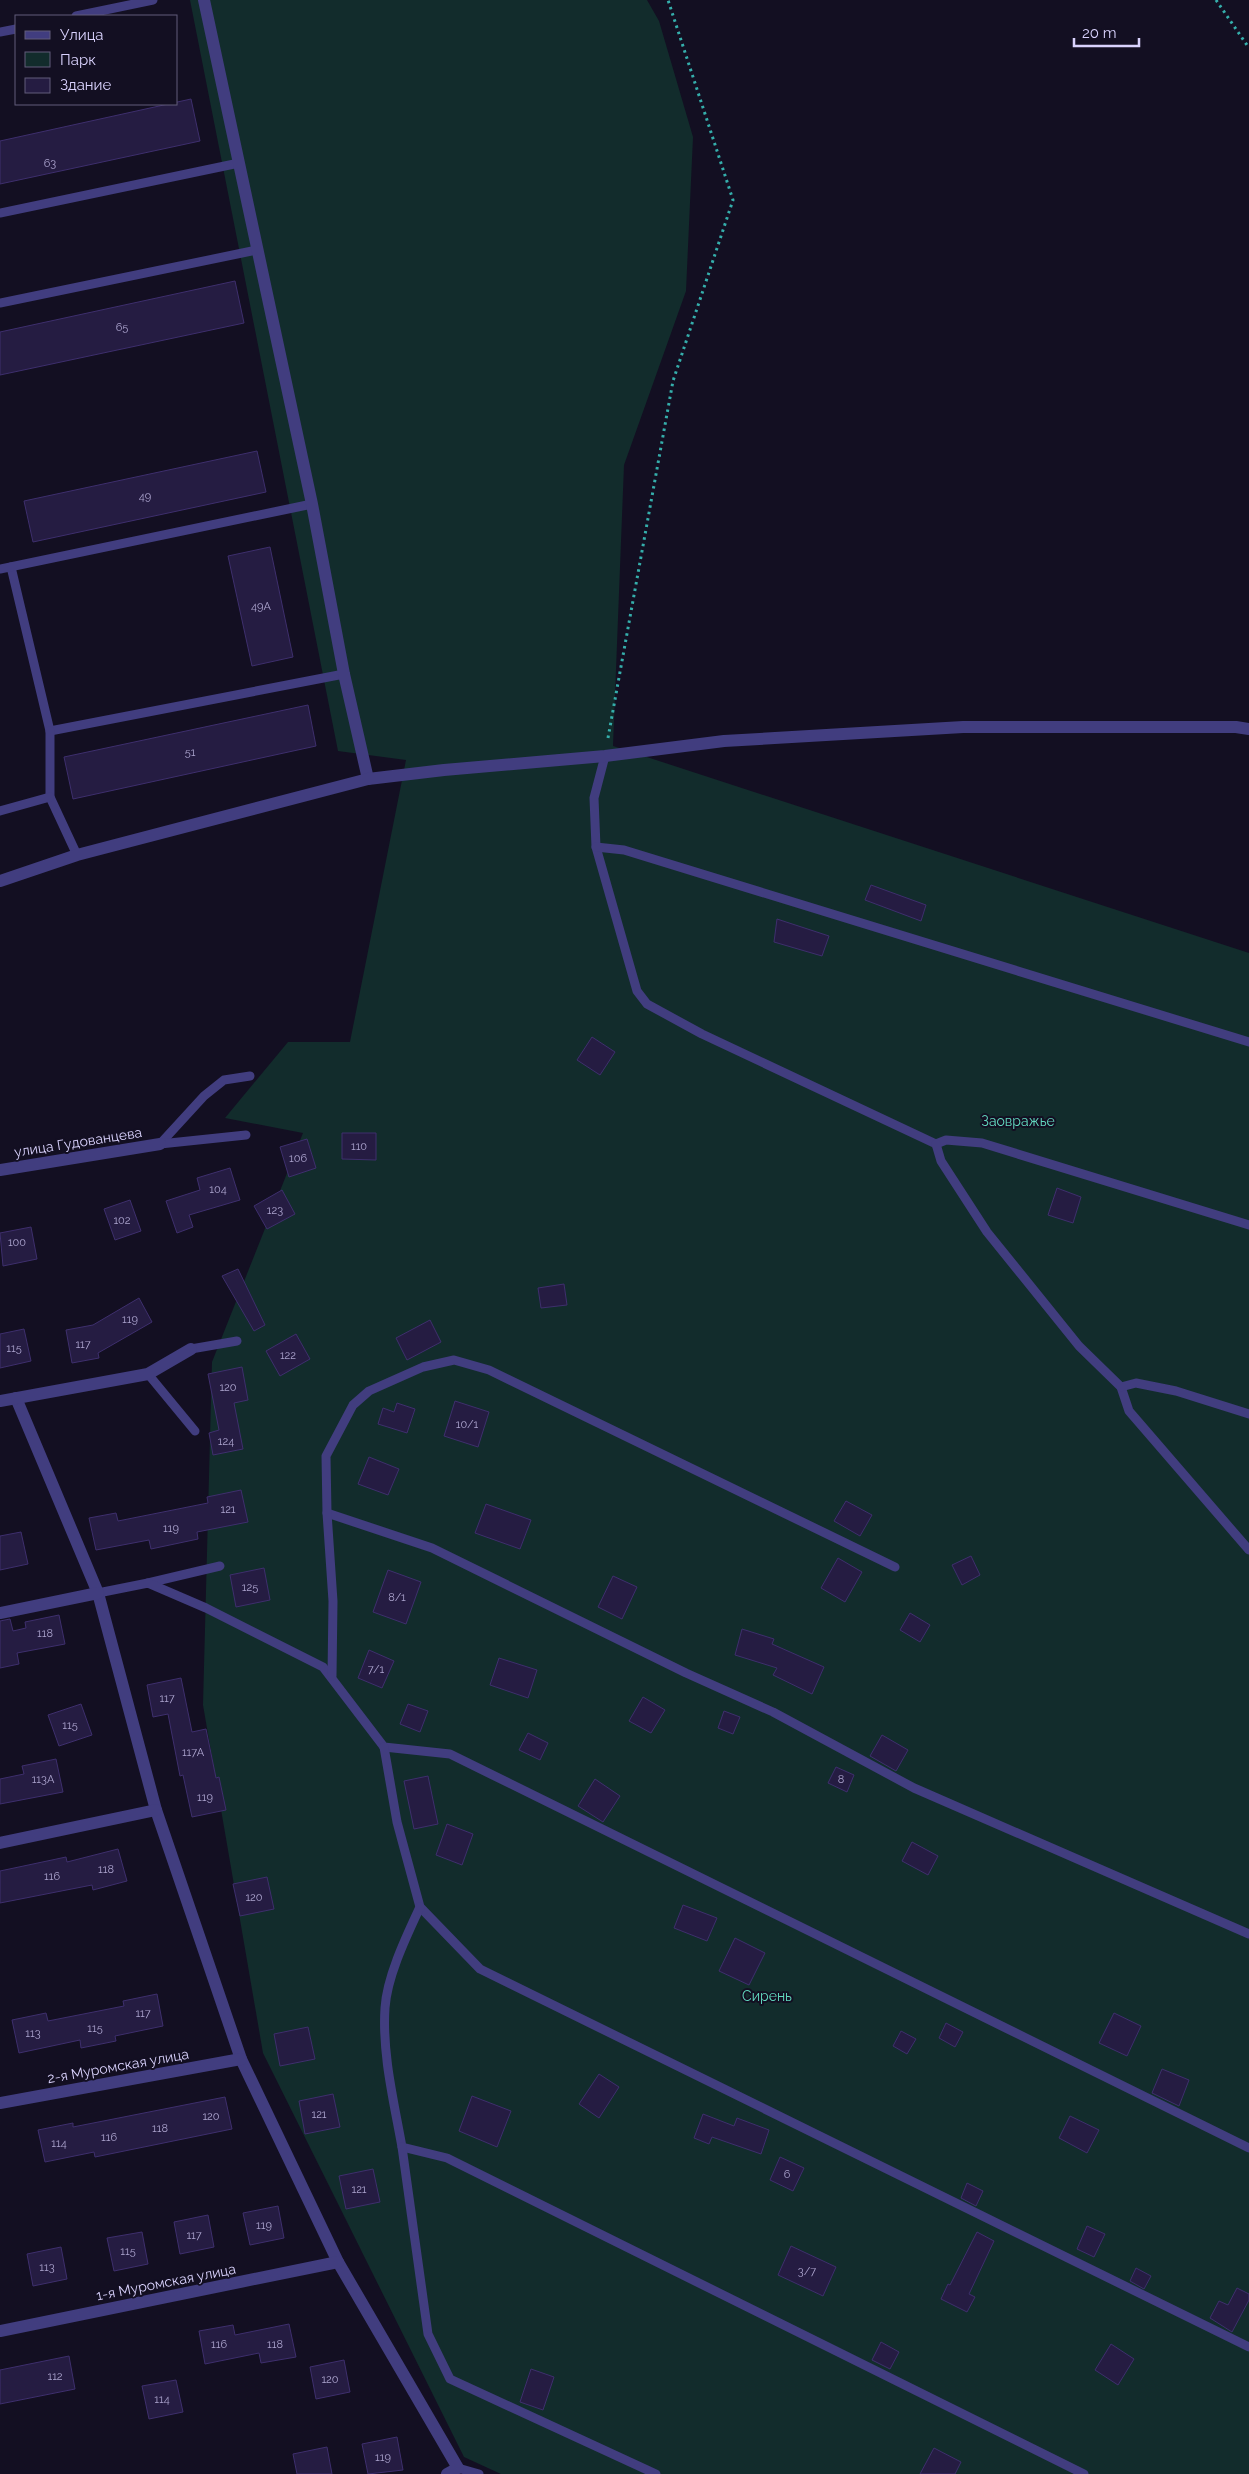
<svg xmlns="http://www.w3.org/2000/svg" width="1249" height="2474" viewBox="0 0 1249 2474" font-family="Raleway,sans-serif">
<rect width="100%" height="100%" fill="#130f22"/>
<!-- green -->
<path fill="#122c2c" d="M190,0H647L659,21L693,137L686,291L624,465L613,746L1249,953V2474H501L464,2457L263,2053L203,1705L212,1362L303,1133L225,1118L288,1042H350L406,760L338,751Z"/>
<!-- building -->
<g fill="#251c42" stroke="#3e2f6d">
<path d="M191,99L200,141L0,184V141Z"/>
<path d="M235,281L244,323L0,375V332Z"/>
<path d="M257,451L266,492L33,542L24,501Z"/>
<path d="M270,547L293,657L252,666L228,556Z"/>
<path d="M308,705L316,746L73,799L64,757Z"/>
<path d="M871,885L926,905L921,921L865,900Z"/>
<path d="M777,919L829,936L822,956L774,942Z"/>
<path d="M592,1037L615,1052L600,1075L577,1060Z"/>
<path d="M342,1133H376V1160L342,1159Z"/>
<path d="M307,1139L316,1168L289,1177L280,1147Z"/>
<path d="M230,1168L240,1200L189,1215L193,1227L177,1233L166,1201L200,1190L197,1178Z"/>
<path d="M1057,1188L1081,1197L1073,1223L1048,1215Z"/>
<path d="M282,1190L295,1214L267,1229L254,1206Z"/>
<path d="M130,1200L141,1231L115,1240L104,1209Z"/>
<path d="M31,1227L37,1259L3,1266L0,1233Z"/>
<path d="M238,1269L265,1325L254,1331L222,1276Z"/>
<path d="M564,1284L567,1305L541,1308L538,1288Z"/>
<path d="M139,1298L152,1322L98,1353L99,1358L72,1363L66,1330L93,1325Z"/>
<path d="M430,1320L441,1342L407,1360L396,1338Z"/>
<path d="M24,1329L31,1361L0,1368V1334Z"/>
<path d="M296,1334L310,1359L280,1376L266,1351Z"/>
<path d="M242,1367L248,1400L234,1403L243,1449L213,1455L209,1433L219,1430L208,1374Z"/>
<path d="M455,1401L489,1412L478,1447L444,1436Z"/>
<path d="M397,1403L415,1409L407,1433L378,1424L383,1408L394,1412Z"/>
<path d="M369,1457L399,1469L388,1495L358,1484Z"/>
<path d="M241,1490L248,1522L197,1532L198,1539L151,1549L149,1540L96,1550L89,1518L116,1513L118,1521L208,1503L207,1497Z"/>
<path d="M846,1501L872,1515L860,1536L834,1521Z"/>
<path d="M486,1504L531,1520L520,1549L475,1533Z"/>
<path d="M21,1532L28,1564L0,1570V1536Z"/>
<path d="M971,1556L980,1575L962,1585L952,1565Z"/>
<path d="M838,1558L862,1572L845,1602L821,1588Z"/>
<path d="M264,1568L270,1600L236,1607L230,1575Z"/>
<path d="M388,1570L421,1582L406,1624L373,1612Z"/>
<path d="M613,1576L637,1587L622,1619L598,1607Z"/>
<path d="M910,1613L930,1625L920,1642L900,1630Z"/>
<path d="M59,1615L65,1644L17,1653L19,1664L0,1668V1621L10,1619L13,1631L26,1628L25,1622Z"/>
<path d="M742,1629L774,1639L772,1644L824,1667L812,1694L773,1675L777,1668L735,1655Z"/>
<path d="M369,1650L394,1661L382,1688L358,1678Z"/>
<path d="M499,1658L537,1670L528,1698L490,1685Z"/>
<path d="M181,1678L192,1732L206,1729L216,1778L219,1777L226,1810L192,1817L183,1775L180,1776L168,1714L153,1717L147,1685Z"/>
<path d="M643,1697L665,1710L651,1733L629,1721Z"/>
<path d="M81,1704L92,1735L59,1746L48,1715Z"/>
<path d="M408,1704L428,1711L420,1732L400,1724Z"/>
<path d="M724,1711L740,1717L733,1734L718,1728Z"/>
<path d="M528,1733L548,1743L540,1760L519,1750Z"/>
<path d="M882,1735L908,1750L896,1771L870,1756Z"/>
<path d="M56,1759L63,1792L0,1804V1779L24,1774L22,1766Z"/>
<path d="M836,1767L854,1775L847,1792L828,1783Z"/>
<path d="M428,1776L438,1824L414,1829L404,1781Z"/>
<path d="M595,1779L620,1796L603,1822L578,1806Z"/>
<path d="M447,1824L473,1834L462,1865L436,1855Z"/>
<path d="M912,1842L938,1856L928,1875L902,1861Z"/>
<path d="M118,1849L127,1881L93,1890L92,1885L0,1903V1871L66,1857L67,1862Z"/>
<path d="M267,1877L274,1909L240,1916L233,1884Z"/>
<path d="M683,1905L717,1918L707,1941L674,1928Z"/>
<path d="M735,1938L765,1953L749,1985L719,1971Z"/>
<path d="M157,1994L163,2026L115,2036L116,2041L81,2048L80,2040L19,2053L12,2020L46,2013L48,2021L124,2006L123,2001Z"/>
<path d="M1114,2013L1141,2026L1127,2056L1099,2043Z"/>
<path d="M946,2023L963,2032L955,2047L939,2038Z"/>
<path d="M308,2027L315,2059L280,2066L274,2034Z"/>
<path d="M901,2031L916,2039L907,2054L893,2046Z"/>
<path d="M1162,2069L1189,2080L1179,2106L1152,2093Z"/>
<path d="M599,2074L619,2087L599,2118L579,2104Z"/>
<path d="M333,2094L340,2127L305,2134L299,2101Z"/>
<path d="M472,2096L511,2111L497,2147L459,2131Z"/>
<path d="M225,2097L232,2129L95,2157L94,2152L45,2162L38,2130L73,2123V2127Z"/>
<path d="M703,2114L734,2126L737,2118L769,2130L761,2154L712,2137L709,2144L694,2138Z"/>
<path d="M1070,2116L1099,2130L1087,2153L1059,2138Z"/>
<path d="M780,2157L804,2168L793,2191L770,2180Z"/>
<path d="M373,2169L380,2202L346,2209L339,2176Z"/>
<path d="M967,2183L983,2191L976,2206L961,2198Z"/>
<path d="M278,2206L284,2238L250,2245L243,2213Z"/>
<path d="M208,2215L214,2247L180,2254L174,2222Z"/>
<path d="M1087,2226L1105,2234L1094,2257L1077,2249Z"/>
<path d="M142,2232L148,2264L114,2271L107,2238Z"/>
<path d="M977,2232L994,2241L969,2294L975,2297L967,2312L941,2299L948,2284L950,2285Z"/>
<path d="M791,2246L836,2267L823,2296L778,2275Z"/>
<path d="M61,2247L67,2279L33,2286L27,2254Z"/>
<path d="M1136,2268L1151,2276L1144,2289L1130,2281Z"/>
<path d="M1237,2288L1249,2294V2300L1232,2332L1210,2318L1219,2301L1228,2305Z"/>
<path d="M289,2324L296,2357L261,2363L259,2353L205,2364L199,2331L233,2325L235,2335Z"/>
<path d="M881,2342L899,2352L890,2369L872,2360Z"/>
<path d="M1111,2344L1134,2359L1118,2385L1095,2370Z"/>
<path d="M69,2356L75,2389L0,2404V2370Z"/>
<path d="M344,2360L350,2392L316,2399L310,2367Z"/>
<path d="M531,2369L554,2377L543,2410L520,2402Z"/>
<path d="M176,2380L183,2412L149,2419L142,2386Z"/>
<path d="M397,2437L403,2470L368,2474L362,2444Z"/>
<path d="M327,2447L332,2474H297L293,2454Z"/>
<path d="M934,2448L961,2462L955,2474H920Z"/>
</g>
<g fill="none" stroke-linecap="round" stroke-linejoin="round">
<!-- path -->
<g stroke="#35aeab" stroke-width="3" stroke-dasharray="2.5 4" stroke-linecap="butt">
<path d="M1216,0L1249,48"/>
<path d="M608,738L673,381L733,200L668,0"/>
</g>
<!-- service -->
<g stroke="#413d7f" stroke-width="9">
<path d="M76,16L153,0"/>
<path d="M0,32L16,29"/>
<path d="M0,213L239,163"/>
<path d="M0,303L257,250"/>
<path d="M11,567L50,731L344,674"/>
<path d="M0,569L312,504"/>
<path d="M50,731V797L77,855"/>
<path d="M605,756L594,798L596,847L637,991L647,1004L702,1034L936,1144L946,1140L982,1143L1249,1225"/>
<path d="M0,811L50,797"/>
<path d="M596,847L624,850L1249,1042"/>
<path d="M160,1144L204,1096L224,1080L250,1076"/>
<path d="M160,1144L246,1135"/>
<path d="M936,1144L941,1161L987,1232L1079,1346L1121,1387L1129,1411L1249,1550"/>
<path d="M191,1349L237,1341"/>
<path d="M148,1374L195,1431"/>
<path d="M1121,1387L1136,1383L1176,1391L1249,1414"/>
<path d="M327,1513L432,1548L686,1673L773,1712L914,1788L1249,1934"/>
<path d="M148,1583L220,1566"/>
<path d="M98,1593L148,1583L206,1608L323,1667L384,1747L450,1754L1249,2148"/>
<path d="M332,1676L333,1601L327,1513L326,1456L353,1405L369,1391L423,1367L454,1360L489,1370L895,1567"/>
<path d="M384,1747L397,1822L420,1907L480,1969L1249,2347"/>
<path d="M420,1907C407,1935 387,1976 385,2008C382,2054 394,2102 402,2147L447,2158L1084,2474"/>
<path d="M402,2147L428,2334L450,2379L656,2474"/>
<path d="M458,2468L479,2474"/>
</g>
<!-- minor -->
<g stroke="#413d7f" stroke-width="12">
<path d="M204,0L312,504L344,674L368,779"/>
<path d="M0,881L77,855L368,779L444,770L605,756L724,741L963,727H1236L1249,729"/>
<path d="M0,1170L160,1144"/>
<path d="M16,1398L98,1593L156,1810L241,2059L338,2262L458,2468L447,2474"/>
<path d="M0,1401L148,1374L191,1349"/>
<path d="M0,1613L98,1593"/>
<path d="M0,1843L156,1810"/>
<path d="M0,2103L241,2059"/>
<path d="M0,2331L338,2262"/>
</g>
</g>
<g text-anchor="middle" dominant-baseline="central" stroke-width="4" stroke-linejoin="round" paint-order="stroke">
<!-- number labels -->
<g font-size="11" fill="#aca4ce">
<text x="50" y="163">63</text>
<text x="122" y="327">65</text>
<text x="145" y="496">49</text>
<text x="261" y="606">49А</text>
<text x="190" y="752">51</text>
<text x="359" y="1146">110</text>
<text x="298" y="1158">106</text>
<text x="218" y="1189">104</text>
<text x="275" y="1210">123</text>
<text x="122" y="1220">102</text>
<text x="17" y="1242">100</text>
<text x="130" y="1319">119</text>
<text x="83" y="1344">117</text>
<text x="14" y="1348">115</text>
<text x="288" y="1355">122</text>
<text x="228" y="1387">120</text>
<text x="467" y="1424">10/1</text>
<text x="226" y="1441">124</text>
<text x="228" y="1509">121</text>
<text x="171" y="1528">119</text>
<text x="250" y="1587">125</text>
<text x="397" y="1597">8/1</text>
<text x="45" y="1633">118</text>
<text x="376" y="1669">7/1</text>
<text x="167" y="1698">117</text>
<text x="70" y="1725">115</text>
<text x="193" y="1752">117А</text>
<text x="43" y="1779">113А</text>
<text x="841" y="1779">8</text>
<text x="205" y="1797">119</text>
<text x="106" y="1869">118</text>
<text x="52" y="1876">116</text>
<text x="254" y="1897">120</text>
<text x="143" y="2013">117</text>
<text x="95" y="2028">115</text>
<text x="33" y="2033">113</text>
<text x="319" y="2114">121</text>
<text x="211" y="2116">120</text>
<text x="160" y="2128">118</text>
<text x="109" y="2137">116</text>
<text x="59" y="2143">114</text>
<text x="787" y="2174">6</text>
<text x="359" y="2189">121</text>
<text x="264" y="2225">119</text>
<text x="194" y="2235">117</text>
<text x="128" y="2251">115</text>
<text x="47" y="2267">113</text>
<text x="807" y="2271">3/7</text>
<text x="219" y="2344">116</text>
<text x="275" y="2344">118</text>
<text x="55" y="2376">112</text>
<text x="330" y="2379">120</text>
<text x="162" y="2399">114</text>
<text x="383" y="2457">119</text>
</g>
<!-- park labels -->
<g font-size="14" fill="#62d9bf" stroke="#130f22">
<text x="1018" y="1121">Заовражье</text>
<text x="767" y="1996">Сирень</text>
</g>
<!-- street labels -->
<g font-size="14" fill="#d9d2fd" stroke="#130f22">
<text transform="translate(78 1142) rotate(-9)">улица Гудованцева</text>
<text transform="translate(118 2066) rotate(-10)">2-я Муромская улица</text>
<text transform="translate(166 2282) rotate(-11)">1-я Муромская улица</text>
</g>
</g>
<!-- legend -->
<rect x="15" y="15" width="162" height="90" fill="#130f22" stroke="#625d7a"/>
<rect x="25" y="31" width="25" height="8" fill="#413d7f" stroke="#625d7a"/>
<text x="60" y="40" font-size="15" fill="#d9d2fd">Улица</text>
<rect x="25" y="52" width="25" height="15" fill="#122c2c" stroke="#625d7a"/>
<text x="60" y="65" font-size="15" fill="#d9d2fd">Парк</text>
<rect x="25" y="78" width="25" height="15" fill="#251c42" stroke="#625d7a"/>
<text x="60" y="90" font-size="15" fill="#d9d2fd">Здание</text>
<!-- scale -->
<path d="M1074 38v8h65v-8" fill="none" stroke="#d9d2fd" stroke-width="2.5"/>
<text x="1082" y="38" font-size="15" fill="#d9d2fd" stroke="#130f22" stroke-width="4" paint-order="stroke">20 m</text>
</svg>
